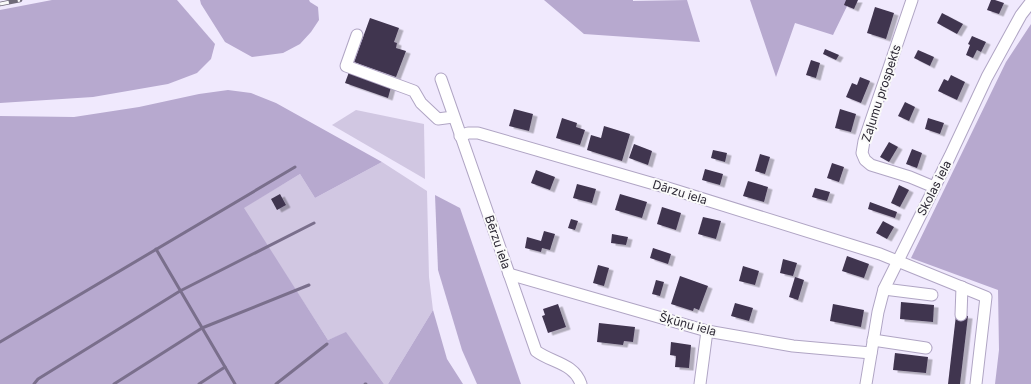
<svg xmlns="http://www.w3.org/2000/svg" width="1031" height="384" viewBox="0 0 1031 384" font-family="Inter,sans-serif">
<defs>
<filter id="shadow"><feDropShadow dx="4.5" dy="2.5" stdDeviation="0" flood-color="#0004"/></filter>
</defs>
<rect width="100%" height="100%" fill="#f0e9fd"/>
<!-- green -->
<g fill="#d1c7e2">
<path d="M356,110L424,124L425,179L332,125Z"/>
<path d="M382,162L427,191L429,277L433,310L388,384H384L346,333L328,340L243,208L300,174L315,198Z"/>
</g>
<!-- forest -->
<g fill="#b7a9cf">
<path d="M52,0H177L215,44L211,59L197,73L168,84L93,97L0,103V10Z"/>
<path d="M200,0H309L310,2L318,7L319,20L311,32L300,44L283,53L252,57L225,42L201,4Z"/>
<path d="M544,0H633V1L687,0L700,42L584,34Z"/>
<path d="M750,0H850L833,35L795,23L776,77Z"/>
<path d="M1031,24V384H995L999,350L998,290L911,258L1006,62Z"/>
<path d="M228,90L251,93L276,103L382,162L315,198L300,174L244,208L328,340L346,332L384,384H0V116L74,117L139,107L199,94Z"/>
<path d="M435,195L460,208L521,384H477L462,350L438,270Z"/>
<path d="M433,310L447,359L463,384H388Z"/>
</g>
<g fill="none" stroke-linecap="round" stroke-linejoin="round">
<!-- stream -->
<g stroke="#7a6f8c" stroke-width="3">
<path d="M156,249L235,384"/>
<path d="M0,342L295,167"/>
<path d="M34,384L38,379L180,291L314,223"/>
<path d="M114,384L202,328L309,285"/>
<path d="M199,384L225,367"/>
<path d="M276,384L327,344"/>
<path d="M365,384H366"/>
</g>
</g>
<!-- building -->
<g fill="#40354f" filter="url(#shadow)">
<path d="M846,0H858L854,9L844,5Z"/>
<path d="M991,0H995L1004,3L999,14L987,10Z"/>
<path d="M875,7L894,13L886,39L867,33Z"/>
<path d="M942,13L963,24L957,34L937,23Z"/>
<path d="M370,18L399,28L394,42L397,43L396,48L406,51L396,77L354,62Z"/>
<path d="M972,36L986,42L981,52L977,50L973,58L966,55L970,45L968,44Z"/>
<path d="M825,49L839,55L836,60L823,54Z"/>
<path d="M918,50L934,57L930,66L914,58Z"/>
<path d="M811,60L820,63L816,78L806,75Z"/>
<path d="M349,72L391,87L388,98L345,83Z"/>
<path d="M951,75L965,82L957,100L938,91L944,79L948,81Z"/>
<path d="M860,77L870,81L861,103L846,97L852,83L857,85Z"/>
<path d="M905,102L915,107L909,121L898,116Z"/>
<path d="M514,109L533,114L529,131L509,126Z"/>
<path d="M840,109L856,114L851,132L835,128Z"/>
<path d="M562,118L577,123L576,127L585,130L580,145L556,138Z"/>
<path d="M928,118L944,123L940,134L925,129Z"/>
<path d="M604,126L630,134L622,161L587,150L591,135L601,138Z"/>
<path d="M889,142L898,147L889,162L880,157Z"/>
<path d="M634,144L652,151L648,165L629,158Z"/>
<path d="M912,149L922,153L917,168L906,164Z"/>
<path d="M713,150L727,153L725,162L711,158Z"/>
<path d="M760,154L770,157L765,174L755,171Z"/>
<path d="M832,163L844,167L839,182L827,178Z"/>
<path d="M705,169L723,174L720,185L702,180Z"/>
<path d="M536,170L555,177L550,190L531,183Z"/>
<path d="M748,181L768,187L764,202L743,196Z"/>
<path d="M577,184L596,189L592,203L573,198Z"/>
<path d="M899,185L909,190L900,207L891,203Z"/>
<path d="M815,188L830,192L827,201L812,197Z"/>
<path d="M280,194L286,205L277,210L271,199Z"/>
<path d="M620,194L647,202L642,218L615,210Z"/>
<path d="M870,202L897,212L895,218L868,209Z"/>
<path d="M662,207L681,213L676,230L657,224Z"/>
<path d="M703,217L721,221L716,239L698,234Z"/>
<path d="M571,219L578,221L575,230L568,228Z"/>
<path d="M883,221L894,227L887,239L876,233Z"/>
<path d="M544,231L555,234L550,250L542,248L541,252L525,248L527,237L541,241Z"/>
<path d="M612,234L628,237L626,245L611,243Z"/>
<path d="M653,248L671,254L668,264L650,258Z"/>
<path d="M847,256L869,264L864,278L842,271Z"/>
<path d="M783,259L797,263L793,276L780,273Z"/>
<path d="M598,265L609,268L604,286L593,283Z"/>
<path d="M743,266L759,271L755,285L739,281Z"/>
<path d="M680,276L708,286L699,310L694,308L693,311L671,304Z"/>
<path d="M795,277L804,280L798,300L789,297Z"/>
<path d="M656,280L664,282L660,296L652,294Z"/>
<path d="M901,302L934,305L933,322L900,319Z"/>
<path d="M735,303L753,308L749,321L731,316Z"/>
<path d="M558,304L566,327L548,333L542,316L545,315L543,309Z"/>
<path d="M833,304L864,310L861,327L830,321Z"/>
<path d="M956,315L968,316L960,384H948Z"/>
<path d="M599,323L635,327L633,342L624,341L623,345L597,342Z"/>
<path d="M671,342L691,345L689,368L675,367L676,356L670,355Z"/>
<path d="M895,353L928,357L926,373L893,370Z"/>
</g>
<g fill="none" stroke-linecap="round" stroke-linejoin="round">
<!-- minor casing -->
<g stroke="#b0a5c4" stroke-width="13">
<g id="minor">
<path d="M912,0L864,141L862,153L865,160L871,165L910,177L934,187"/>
<path d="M357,35L346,66L414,91L421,103L438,119L453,117"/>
<path d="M441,79L536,351C552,363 574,363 581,384"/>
<path d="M460,136L468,133H478L668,188L880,254L986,297L976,384"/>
<path d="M509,274L707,331L793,346L871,353"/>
<path d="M884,289L932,295"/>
<path d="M961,315L962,287"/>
<path d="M873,340L926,348"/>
<path d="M700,384L707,331"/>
<path d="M866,384L878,312L884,289L950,156L987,77L1021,15L1031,2"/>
</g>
</g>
<!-- minor -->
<use href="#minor" stroke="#fff" stroke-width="11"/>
<!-- rail casing -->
<g stroke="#6f6a79" stroke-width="4.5">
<path id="rail" d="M0,4L20,0"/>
</g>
<!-- rail -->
<use href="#rail" stroke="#fafafa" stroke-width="3" stroke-dasharray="9" stroke-linecap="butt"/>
</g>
<g text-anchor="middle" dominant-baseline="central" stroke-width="4" stroke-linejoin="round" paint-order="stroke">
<!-- street labels -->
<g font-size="12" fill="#2c2834" stroke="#fafafa">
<text transform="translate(881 93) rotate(-72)">Zaļumu prospekts</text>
<text transform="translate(934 188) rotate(-63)">Skolas iela</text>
<text transform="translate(680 192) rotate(17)">Dārzu iela</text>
<text transform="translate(498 242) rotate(71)">Bērzu iela</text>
<text transform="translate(688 324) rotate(15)">Šķūņu iela</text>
</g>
</g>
</svg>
